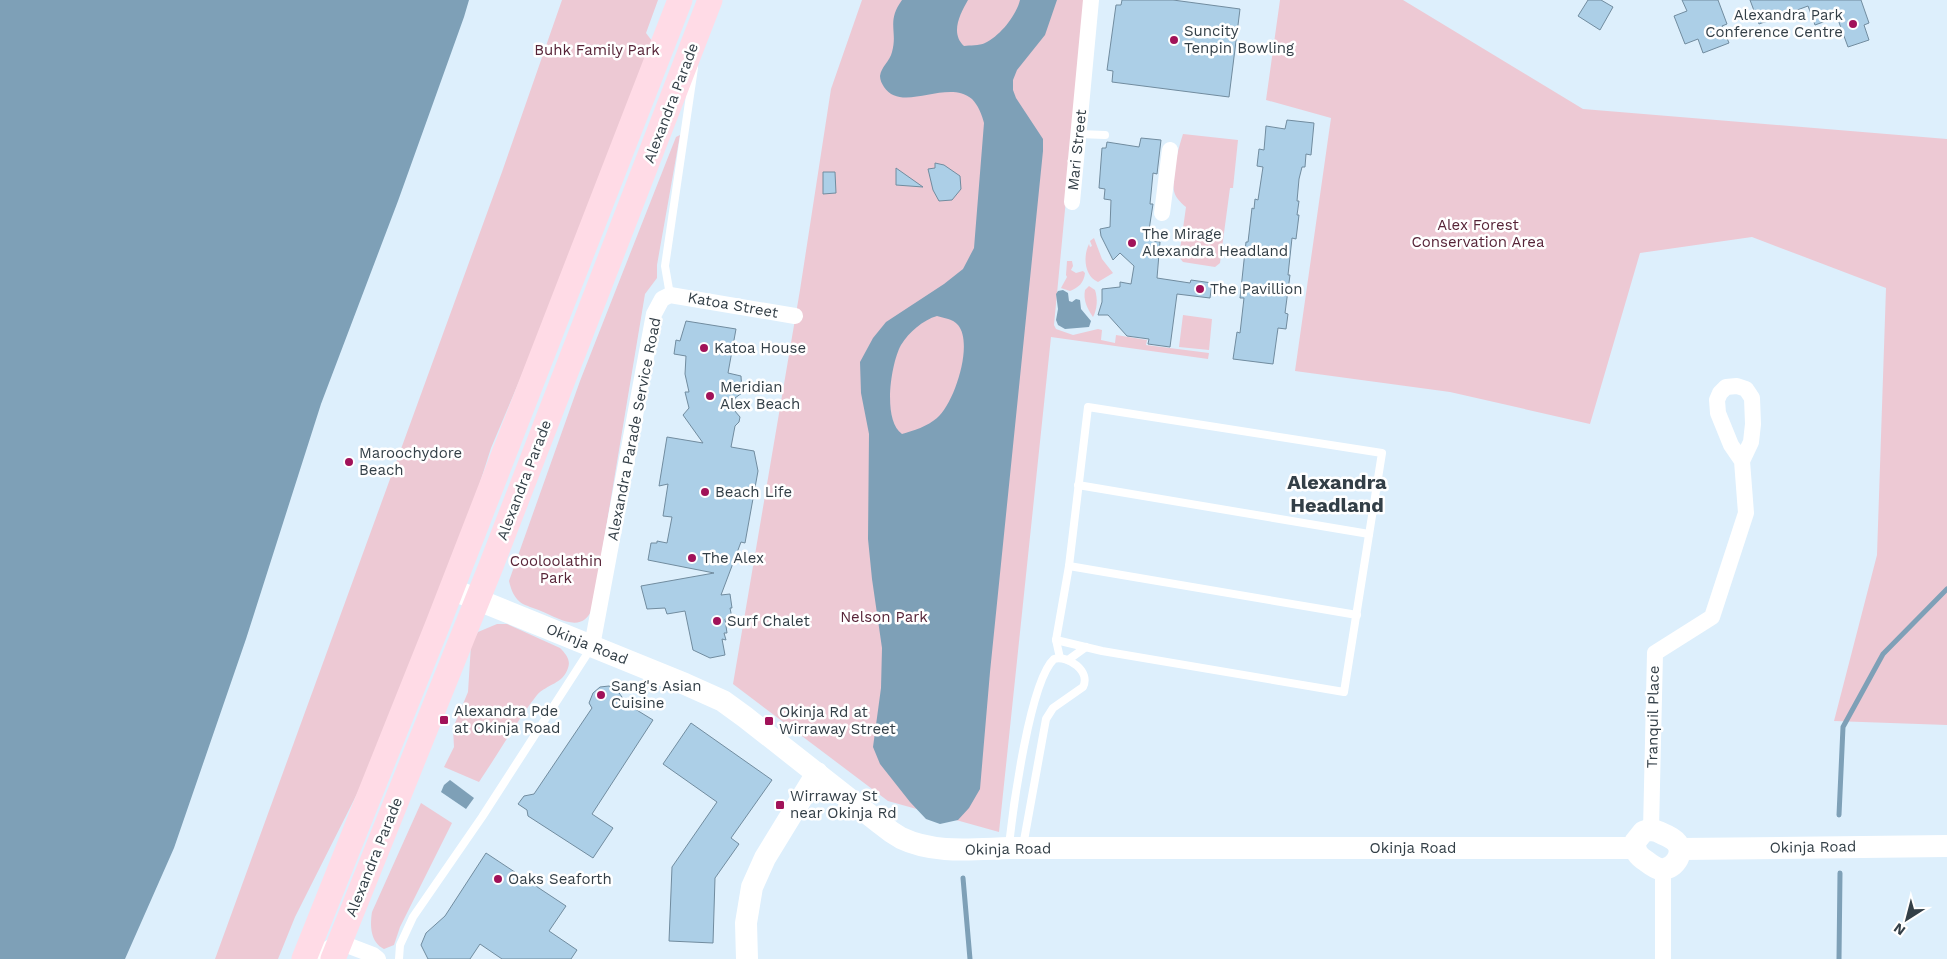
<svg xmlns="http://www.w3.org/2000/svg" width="1947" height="959" viewBox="0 0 1947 959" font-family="'Work Sans',sans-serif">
<rect width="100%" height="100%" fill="#ddeffc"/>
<!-- green -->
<g fill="#edc9d4">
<path d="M562,0H658L646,33L652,41L550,308L491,448L469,517L367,774L295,917L278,959H215L502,172Z"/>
<path d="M862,0H1085L1054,325L1056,329L1073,335L1098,329L1102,330L1101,340L1115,343L1116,335L1147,340L1146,345L1209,353L1208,359L1051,337L999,832L888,801L733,684L800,290L831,89Z"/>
<path d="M1280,0H1403L1583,109L1947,139V725L1834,721L1877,555L1886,288L1752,237L1640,253L1590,424L1450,392L1295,371L1331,118L1266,100Z"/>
<path d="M1183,134L1238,140L1233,188H1230L1220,263L1215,267L1183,262L1179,257L1186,207C1181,203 1175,197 1174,191C1171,174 1178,150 1183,134Z"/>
<path d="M680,135L657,265V278L645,294L593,606C584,635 560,619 541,611C535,608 525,606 520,602C513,596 511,589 509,581L580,381L676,137Z"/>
<path d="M1094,238L1102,259L1113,273L1098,282C1084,276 1083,256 1089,244L1090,247L1092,246L1090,241Z"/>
<path d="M1067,261H1072L1073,266L1071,270L1076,273L1083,271L1085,273C1084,283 1078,288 1070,291L1061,288L1067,277L1066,275Z"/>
<path d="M1089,286L1095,290C1098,299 1097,310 1093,317C1087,308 1083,300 1085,290Z"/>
<path d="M1183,315L1212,319L1209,350L1179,347Z"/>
<path d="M497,624H507L560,648C566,654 571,660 568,668C563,684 547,684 537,695C516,722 498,754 479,782L444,767L454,747L453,728L468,692L471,645L478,632Z"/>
<path d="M421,803L452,823L400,927L394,945L384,949C370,942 370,925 372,912Z"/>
</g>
<!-- water -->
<g fill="#7ea0b7" fill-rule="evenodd">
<path d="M0,0H469L464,17L398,201L321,404L246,639L174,848L125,959H0Z"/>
<path d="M902,0H968C960,14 950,33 964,46C970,45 979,46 985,43C1000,36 1016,16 1020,0H1057L1045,35L1017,70L1013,80V90L1016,98L1043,139V151L990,672L980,789L969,808L958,820L940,824L926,819L910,802L880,764L873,747L881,688L882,648L872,579L868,539L869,434L861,393L860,362L873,338L886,322L944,284L963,269L974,248L984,123C982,115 978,105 972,99C947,78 902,114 884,87C882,84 880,80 880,76C881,67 890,61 892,52C898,31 886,22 902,0ZM937,316C944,318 953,319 958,325C974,344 954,404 937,418C928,426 913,431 902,434C882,420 891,363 901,345C909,332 923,320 937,316Z"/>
<path d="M1063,290L1068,293L1069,301L1072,302L1076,299L1080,300L1081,309L1091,321L1089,327L1065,329L1058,325L1056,320L1058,309L1056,294L1058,291Z"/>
<path d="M450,780L474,798L466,809L441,792L444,785Z"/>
</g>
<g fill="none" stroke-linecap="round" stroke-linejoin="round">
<!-- stream -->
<g stroke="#7ea0b7" stroke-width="5">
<path d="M1839,815L1843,727L1883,654L1947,589"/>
<path d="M963,878L970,959"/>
<path d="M1839,959L1840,873"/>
</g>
</g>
<!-- building -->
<g fill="#accfe7" stroke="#718c9f">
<path d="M1122,0H1173L1240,9L1229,97L1112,82L1113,71L1107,70L1116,5H1121Z"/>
<path d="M1588,0H1601L1613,7L1600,30L1578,16Z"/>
<path d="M1682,0H1718L1727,24L1722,26L1729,43L1703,53L1698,39L1685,44L1674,16L1687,11Z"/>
<path d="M1750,0H1861L1869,23L1864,25L1869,40L1848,47L1837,17L1815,25L1808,6L1759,24Z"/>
<path d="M1287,120L1314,123L1311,155L1306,154L1305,167H1302L1299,179L1297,201H1299L1297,215H1299L1296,239L1292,238L1288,275H1290L1285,313L1288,314L1286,329L1278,328L1273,364L1233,359L1237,332L1240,333L1244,298H1240L1246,242H1248L1252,208L1254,209L1255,199L1258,200L1263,167L1257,166L1259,149L1264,150L1266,126L1285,129Z"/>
<path d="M1141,138L1161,140L1157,174L1153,173L1150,204H1153L1149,230L1154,241L1160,242L1157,278L1190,283L1191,280L1212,283L1210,298L1177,294L1170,347L1148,344L1149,339L1127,336L1108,315H1098L1102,302V289L1120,287V282L1131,284L1134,266L1120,253L1113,260L1101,236L1100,229L1110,227L1111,200L1104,199L1105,189L1099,188L1102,148H1106L1107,142L1139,147Z"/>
<path d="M935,163L944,165L960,176L961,189L952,200L939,201L933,190L928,169L935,168Z"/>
<path d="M896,168L923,187L896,185Z"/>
<path d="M823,172H835L836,193L823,194Z"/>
<path d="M686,321L736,329L728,373L741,376L742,393L735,398L734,410L740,417L739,422L735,426L731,447L754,451L758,471L745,543L741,542L721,595L730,594L732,608H730L732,618L725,619L727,633H724L726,640L722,639L725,655L710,658L693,650L685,611L667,614L665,608L647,609L641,586L714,573L648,560L651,543H657V541L667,543L672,517L663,516L668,484L659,486L667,437L703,443L683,415L689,408L685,392H689L685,374L686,356L674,354L676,340L680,341Z"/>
<path d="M609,686L616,689L622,697V701L653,720L592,814L613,828L593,858L528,816L527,810L518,804L524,796L534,794L592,708L589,703L593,693L600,687Z"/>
<path d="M691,723L772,780L731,838L739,844L715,878L713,943L669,941L672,867L717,802L663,764Z"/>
<path d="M486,853L566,906L549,931L577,950L571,959H502L480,944L470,959H428L421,945L426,933L445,916Z"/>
</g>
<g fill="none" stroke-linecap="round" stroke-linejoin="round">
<!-- lane -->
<g stroke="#fff" stroke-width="8">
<path d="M1079,134L1105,135"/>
<path d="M670,295L665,266L694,68"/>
<path d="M1088,407L1382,453L1344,692L1102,651L1056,640L1069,566Z"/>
<path d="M1078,485L1369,534"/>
<path d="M1069,566L1357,615"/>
<path d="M1056,640L1060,658"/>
<path d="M1068,660L1086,647"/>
<path d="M1009,845C1013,808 1030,681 1054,659C1068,655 1091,671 1083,687L1053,708L1046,719L1023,846"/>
<path d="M399,959L400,945L413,917L482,817L591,648"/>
</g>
<!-- street -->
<g stroke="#fff" stroke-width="16">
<path d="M1072,202L1091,0"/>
<path d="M1162,213L1170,150"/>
<path d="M592,646L654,314L662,299L670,295L795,316"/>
<path d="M1651,830L1655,653L1712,617L1746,513L1742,461L1751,442L1753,424L1752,398L1746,389L1737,386L1726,387L1720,393L1717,400L1718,413L1731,445L1742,461"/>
<path d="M1663,869V959"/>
<path d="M311,959L339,942L373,955L378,959"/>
</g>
<!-- secondary -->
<g stroke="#fff" stroke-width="22">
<path d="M451,589L685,684L723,701L745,717L881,824C887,829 894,834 901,838C934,854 973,849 1009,848H1635"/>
<path d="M1649,830C1655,830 1658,831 1663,834C1668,836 1673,838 1677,843C1685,854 1673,871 1660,869C1655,868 1650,864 1646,861C1638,856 1635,852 1635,842L1643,832Z"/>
<path d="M1680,849L1947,846"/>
<path d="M747,959L746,923L752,887L765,858L817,773"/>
</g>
<!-- primary -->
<g stroke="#ffdbe6" stroke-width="25">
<path d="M304,959L438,624L680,0"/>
<path d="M333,959L491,566L710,0"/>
</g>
</g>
<!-- markers -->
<g fill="#a11259" stroke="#fff" stroke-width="2">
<circle cx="1853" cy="24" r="5"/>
<circle cx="1174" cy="40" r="5"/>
<circle cx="1132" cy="243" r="5"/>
<circle cx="1200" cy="289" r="5"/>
<circle cx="704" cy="348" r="5"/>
<circle cx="710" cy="396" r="5"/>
<circle cx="349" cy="462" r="5"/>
<circle cx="705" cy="492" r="5"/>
<circle cx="692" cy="558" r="5"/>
<circle cx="717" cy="621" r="5"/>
<circle cx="601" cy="695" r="5"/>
<rect x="439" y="715" width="10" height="10" rx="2.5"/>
<rect x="764" y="716" width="10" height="10" rx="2.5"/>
<rect x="775" y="800" width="10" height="10" rx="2.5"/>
<circle cx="498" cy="879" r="5"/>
</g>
<g text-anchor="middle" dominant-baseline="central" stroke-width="5" stroke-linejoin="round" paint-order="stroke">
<!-- poi labels -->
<g font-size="15" fill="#333f47" stroke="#fff" text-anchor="start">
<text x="1843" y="15" text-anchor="end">Alexandra Park<tspan x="1843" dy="17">Conference Centre</tspan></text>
<text x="1184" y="31">Suncity<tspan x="1184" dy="17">Tenpin Bowling</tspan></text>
<text x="1142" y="234">The Mirage<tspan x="1142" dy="17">Alexandra Headland</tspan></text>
<text x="1210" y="289">The Pavillion</text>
<text x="714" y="348">Katoa House</text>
<text x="720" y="387">Meridian<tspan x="720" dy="17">Alex Beach</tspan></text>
<text x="359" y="453">Maroochydore<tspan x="359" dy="17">Beach</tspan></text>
<text x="715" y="492">Beach Life</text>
<text x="702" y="558">The Alex</text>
<text x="727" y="621">Surf Chalet</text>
<text x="611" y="686">Sang's Asian<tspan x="611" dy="17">Cuisine</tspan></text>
<text x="454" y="711">Alexandra Pde<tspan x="454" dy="17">at Okinja Road</tspan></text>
<text x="779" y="712">Okinja Rd at<tspan x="779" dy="17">Wirraway Street</tspan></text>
<text x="790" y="796">Wirraway St<tspan x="790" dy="17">near Okinja Rd</tspan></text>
<text x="508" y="879">Oaks Seaforth</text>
</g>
<!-- park labels -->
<g font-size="15" fill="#572438" stroke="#fff">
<text x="597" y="50">Buhk Family Park</text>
<text x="1478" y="225">Alex Forest<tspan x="1478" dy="17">Conservation Area</tspan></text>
<text x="556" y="561">Cooloolathin<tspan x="556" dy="17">Park</tspan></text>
<text x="884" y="617">Nelson Park</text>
</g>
<!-- street labels -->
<g font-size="15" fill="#333f47" stroke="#fff">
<text transform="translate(671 103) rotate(-69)">Alexandra Parade</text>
<text transform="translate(1077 150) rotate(-84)">Mari Street</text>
<text transform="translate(733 305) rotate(10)">Katoa Street</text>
<text transform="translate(634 429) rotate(-79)">Alexandra Parade Service Road</text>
<text transform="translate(524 480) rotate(-69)">Alexandra Parade</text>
<text transform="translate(587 644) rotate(22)">Okinja Road</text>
<text transform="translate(1653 717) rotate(-89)">Tranquil Place</text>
<text transform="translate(1813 847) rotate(-1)">Okinja Road</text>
<text x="1413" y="848">Okinja Road</text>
<text transform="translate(1008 849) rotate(-1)">Okinja Road</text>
<text transform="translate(374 857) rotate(-68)">Alexandra Parade</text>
</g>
<!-- district labels -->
<g font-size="20" font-weight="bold" fill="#333f47" stroke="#fff">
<text x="1337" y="482">Alexandra<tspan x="1337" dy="23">Headland</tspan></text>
</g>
</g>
<!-- north arrow -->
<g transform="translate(1907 919) rotate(216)" stroke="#ffffff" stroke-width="4" paint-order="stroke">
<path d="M0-4L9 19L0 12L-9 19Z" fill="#333f47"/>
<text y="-8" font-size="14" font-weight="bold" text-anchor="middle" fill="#333f47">N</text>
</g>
</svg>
